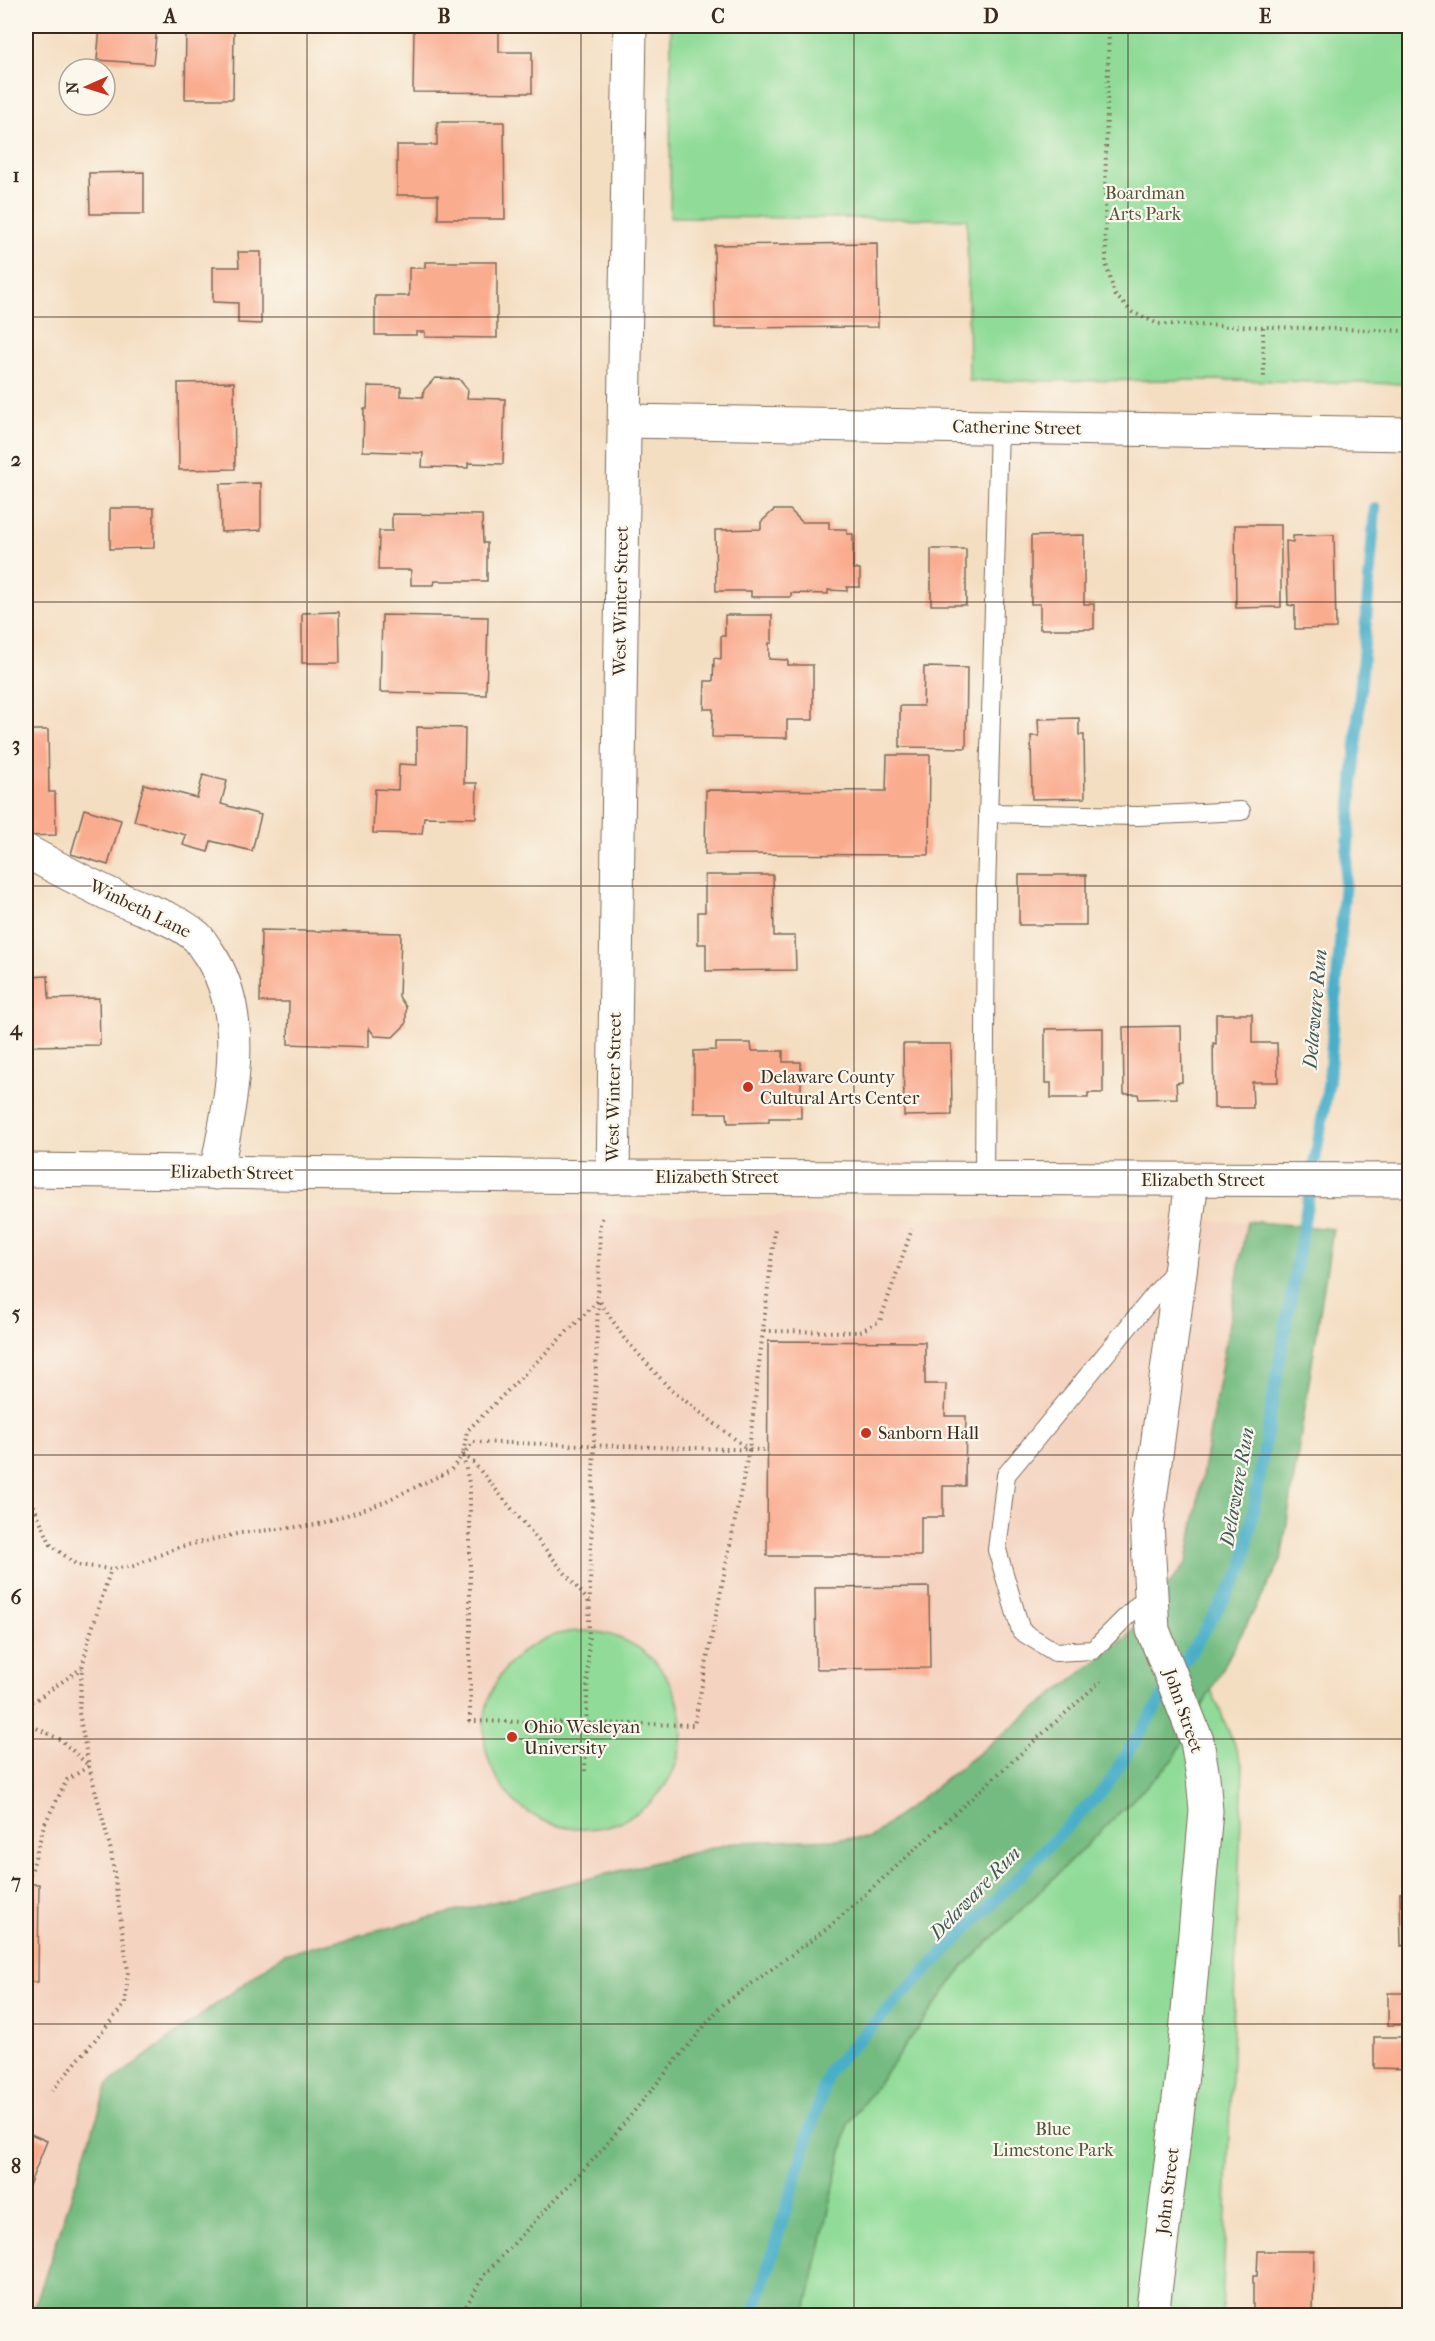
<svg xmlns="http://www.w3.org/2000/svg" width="1435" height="2341" viewBox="0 0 1435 2341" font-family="'IM FELL French Canon',serif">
<rect width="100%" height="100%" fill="#fbf7ec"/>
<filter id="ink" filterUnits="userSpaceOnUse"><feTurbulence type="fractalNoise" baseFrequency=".0167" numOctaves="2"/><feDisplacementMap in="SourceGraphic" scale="12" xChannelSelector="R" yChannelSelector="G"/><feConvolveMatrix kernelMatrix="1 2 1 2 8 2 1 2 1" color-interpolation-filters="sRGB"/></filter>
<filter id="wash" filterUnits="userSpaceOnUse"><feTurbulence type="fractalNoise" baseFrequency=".008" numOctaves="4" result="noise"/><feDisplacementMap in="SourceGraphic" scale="24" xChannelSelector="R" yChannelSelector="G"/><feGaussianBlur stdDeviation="1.35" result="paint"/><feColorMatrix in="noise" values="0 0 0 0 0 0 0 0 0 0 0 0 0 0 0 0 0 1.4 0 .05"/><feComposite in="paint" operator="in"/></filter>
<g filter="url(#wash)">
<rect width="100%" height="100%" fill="#f4dec2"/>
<!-- built -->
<path fill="#f4d3c0" d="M26,1208L1247,1221L1187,1562L1128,1636L870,1838L736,1842L284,1955L108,2084L32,2315L26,2316Z"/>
<!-- green -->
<g fill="#8fdb97" stroke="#65825a" stroke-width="1.5">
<path d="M671,26H1409V384L1231,380L969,381L967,219L670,217Z"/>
<circle cx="583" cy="1730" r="99"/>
<path d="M1211,1689L1243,1766L1222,2315L805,2316L848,2124L962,1968L1173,1760Z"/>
</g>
<!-- forest -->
<path fill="#73bb80" stroke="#57724f" stroke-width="1.5" d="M1247,1221L1333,1229L1281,1561L1173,1760L962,1968L848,2124L805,2315L32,2316L108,2084L284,1954L736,1842L870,1838L1128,1636L1187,1562Z"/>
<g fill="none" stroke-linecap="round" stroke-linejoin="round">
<!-- stream -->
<path stroke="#4aafc9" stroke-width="12" d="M753,2316L829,2070L1106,1787L1243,1569L1329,1080L1375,508"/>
</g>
<g id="blocks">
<!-- building -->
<g fill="#faac8f">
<path d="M100,26H157L153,64L97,60Z"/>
<path d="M186,27H234L233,99H185Z"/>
<path d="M414,28L499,29V52H532V93L413,92Z"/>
<path d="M437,122H504L505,219H438V195H397V145H437Z"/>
<path d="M144,172V214H90L89,173Z"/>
<path d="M877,243L878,327L715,328L714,245Z"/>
<path d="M238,252H261V324L238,323V303L213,302V267H239Z"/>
<path d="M425,262H497V338L425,337V332H416V335H375V296H409V268H425Z"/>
<path d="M435,378L459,379L468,390L467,398L505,399L503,464L468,463V468L422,467L423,453L363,451L364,409H367L368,386L401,387V396L423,397L424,390Z"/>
<path d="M234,382L235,469L179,470L178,383Z"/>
<path d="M261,483V530L221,532L220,484Z"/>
<path d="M110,508H154V548L110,549Z"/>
<path d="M774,510H790L802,522H829V529H847V534H853V569H860V587H847V591L828,590V594L791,593V597H751V591H716L715,530L761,529V522Z"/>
<path d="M392,514L482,515L483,543H487V581H435L434,585H411V570H378L379,531H392Z"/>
<path d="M1235,525H1281V607L1236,608Z"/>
<path d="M1084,535V604H1094V629H1040V604H1031V536Z"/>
<path d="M1334,535L1336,628L1295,629V606L1288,605L1286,541L1293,542V536Z"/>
<rect x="931" y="549" width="35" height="56"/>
<path d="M339,612L340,663H302V613Z"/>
<path d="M382,615L488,617L486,695L380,692Z"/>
<path d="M725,615H772V643H769V659L788,660V665H813V720H787V738L712,737L713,709H704L705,681H713L714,658L721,659V636H725Z"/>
<path d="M924,667L967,668L966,748L900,747V706H923Z"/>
<path d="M1079,718V735H1084L1085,798L1032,799L1031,736H1039L1038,719Z"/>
<path d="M417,727L465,728L464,783H477L476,818L424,817L422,834L373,833L375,789L398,790L399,764L417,765Z"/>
<path d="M26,730H48L49,792H55L56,835L26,836Z"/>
<path d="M887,755H930L929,855L705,854L706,790L886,791Z"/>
<path d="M203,775L227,781L221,804L261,815L252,851L211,841L208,852L183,845L186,835L134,821L144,784L197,798Z"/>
<path d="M84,809L121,820L108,865L71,854Z"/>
<path d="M705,875H773L774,936H795L796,970L706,971V944H698V912H705Z"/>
<rect x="1019" y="875" width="67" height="50"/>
<path d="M261,930L401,933L399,997L406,1007V1024L393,1037L375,1036L369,1028V1047L288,1044L289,1002H260Z"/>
<path d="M48,976L49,999L99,998L100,1045L26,1046V977Z"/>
<path d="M1216,1014H1252V1043H1277L1278,1082H1252L1253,1108H1214L1213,1043L1216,1044Z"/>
<path d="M1181,1026L1182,1082L1176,1083L1177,1098L1139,1099L1138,1094H1124L1123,1027Z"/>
<path d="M1103,1028V1093H1088V1098H1051V1083H1045V1029Z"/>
<path d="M716,1043H751L752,1051H783V1062H801V1118H769V1122L728,1123L727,1113H694V1051L716,1050Z"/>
<path d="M903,1044H951L952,1115L904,1116Z"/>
<path d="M768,1341L925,1342V1384H946L945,1416H966L965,1486H943V1517H921V1556H767Z"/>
<path d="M929,1587L930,1668L816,1669L815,1588Z"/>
<path d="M26,1884H39L38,1982H26Z"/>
<path d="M1410,1892V1967H1406L1405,1945L1401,1946L1400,1893Z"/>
<rect x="1388" y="1993" width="22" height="32"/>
<path d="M1374,2037H1410V2069L1374,2068Z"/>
<path d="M26,2132L47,2141L26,2193Z"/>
<path d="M1258,2251H1314L1313,2316H1253V2276H1257Z"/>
</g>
</g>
</g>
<g filter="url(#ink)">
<use href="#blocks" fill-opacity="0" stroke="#7c6957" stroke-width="1.5"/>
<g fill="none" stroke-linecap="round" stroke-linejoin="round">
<!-- service casing -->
<g stroke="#7c6957" stroke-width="20">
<g id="service">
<path d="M988,813L1138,816L1241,811"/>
<path d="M984,1178L986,892L999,427"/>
<path d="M1150,1593L1093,1650L1055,1652L1021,1631L997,1550L1006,1475L1176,1269"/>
</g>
</g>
<!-- minor casing -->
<g stroke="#7c6957" stroke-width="35">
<g id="minor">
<path d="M625,421L1410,434"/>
<path d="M26,851C55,867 85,883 115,897C141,909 174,917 197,937C201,941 204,947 207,951C252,1014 230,1103 216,1173"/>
<path d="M26,1170L613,1177L1410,1180"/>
<path d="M613,1177L630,26"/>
<path d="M1152,2316L1183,2067L1206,1811L1203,1777L1197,1741L1153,1630L1147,1523L1192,1181"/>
</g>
</g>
<!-- path -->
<g stroke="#7c6957" stroke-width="4" stroke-dasharray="1.5 4.5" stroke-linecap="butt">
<path d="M1109,26L1105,193L1106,264L1115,295L1132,312L1158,324L1410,331"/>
<path d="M1263,327L1264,380"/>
<path d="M764,1331L859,1332L880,1321L912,1229"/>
<path d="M749,1450L670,1389L624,1338L599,1300L467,1431L463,1455L470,1488V1721L694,1725L749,1450L775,1228"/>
<path d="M463,1455L473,1462L589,1602"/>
<path d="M26,1489L51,1545L77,1565L111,1569L133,1566L179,1547L241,1533L316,1525L377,1505L450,1471L473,1442L767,1450"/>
<path d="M26,1704L37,1699L82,1668"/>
<path d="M26,1723L61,1740L89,1766L67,1780L44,1825L28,1884"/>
<path d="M585,1771L600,1225L603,1216"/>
<path d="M52,2091L125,2004L128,1971L111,1851L89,1766L79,1713L82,1668L89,1638L111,1569"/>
<path d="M460,2316L485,2274L602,2150L721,2006L828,1928L1101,1681"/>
</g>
<!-- service -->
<use href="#service" stroke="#fff" stroke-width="18"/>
<!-- minor -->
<use href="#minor" stroke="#fff" stroke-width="33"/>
</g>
</g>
<!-- grid -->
<path fill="none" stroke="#3b2a1e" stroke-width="1.5" stroke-opacity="0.55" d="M307,26V2316M581,26V2316M854,26V2316M1128,26V2316M26,317H1410M26,602H1410M26,886H1410M26,1170H1410M26,1455H1410M26,1739H1410M26,2024H1410"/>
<!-- markers -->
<g fill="#c8321e" stroke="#fbf7ec" stroke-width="2">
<circle cx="748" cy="1087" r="6"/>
<circle cx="866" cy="1433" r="6"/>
<circle cx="512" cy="1737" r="6"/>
</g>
<g text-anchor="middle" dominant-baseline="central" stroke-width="4.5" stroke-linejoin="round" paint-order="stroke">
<!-- park labels -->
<g font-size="18" fill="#50563c" stroke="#fbf7ec">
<text x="1145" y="193">Boardman<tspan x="1145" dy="21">Arts Park</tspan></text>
<text x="1053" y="2129">Blue<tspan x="1053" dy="21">Limestone Park</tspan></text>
</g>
<!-- street labels -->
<g font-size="18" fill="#3b2a1e" stroke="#fbf7ec">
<text transform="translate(1017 428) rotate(1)">Catherine Street</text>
<text transform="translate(621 601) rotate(-89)">West Winter Street</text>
<text transform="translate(140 909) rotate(26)">Winbeth Lane</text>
<text transform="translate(614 1087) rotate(-89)">West Winter Street</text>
<text transform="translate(232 1173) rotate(1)">Elizabeth Street</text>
<text x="717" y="1177">Elizabeth Street</text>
<text x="1203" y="1180">Elizabeth Street</text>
<text transform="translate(1183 1711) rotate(71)">John Street</text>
<text transform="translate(1168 2191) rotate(-83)">John Street</text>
</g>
<!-- poi labels -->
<g font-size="18" fill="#3b2a1e" stroke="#fbf7ec" text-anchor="start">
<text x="760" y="1077">Delaware County<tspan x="760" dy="21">Cultural Arts Center</tspan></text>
<text x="878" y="1433">Sanborn Hall</text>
<text x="524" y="1727">Ohio Wesleyan<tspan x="524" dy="21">University</tspan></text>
</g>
<!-- water labels -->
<g font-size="20" font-style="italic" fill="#40595a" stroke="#fbf7ec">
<text transform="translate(1315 1009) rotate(-85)">Delaware Run</text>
<text transform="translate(1237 1487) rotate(-80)">Delaware Run</text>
<text transform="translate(975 1893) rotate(-46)">Delaware Run</text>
</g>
</g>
<!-- margin -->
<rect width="1435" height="2341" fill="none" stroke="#fbf7ec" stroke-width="66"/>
<!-- north arrow -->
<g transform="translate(87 87) rotate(267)"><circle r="28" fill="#fbf7ec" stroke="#aea59a" stroke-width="1.5"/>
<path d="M0-4.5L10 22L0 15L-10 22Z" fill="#c8321e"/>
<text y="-9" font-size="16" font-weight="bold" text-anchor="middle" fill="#3b2a1e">N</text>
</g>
<rect x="33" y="33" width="1369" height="2275" fill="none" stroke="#3b2a1e" stroke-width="2"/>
<g font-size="20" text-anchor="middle" font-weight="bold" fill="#3b2a1e">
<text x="170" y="23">A</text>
<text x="444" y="23">B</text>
<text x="718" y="23">C</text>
<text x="991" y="23">D</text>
<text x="1265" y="23">E</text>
<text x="16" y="182">1</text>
<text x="16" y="466">2</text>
<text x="16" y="751">3</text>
<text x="16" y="1035">4</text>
<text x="16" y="1320">5</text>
<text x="16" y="1604">6</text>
<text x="16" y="1888">7</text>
<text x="16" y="2173">8</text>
</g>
</svg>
